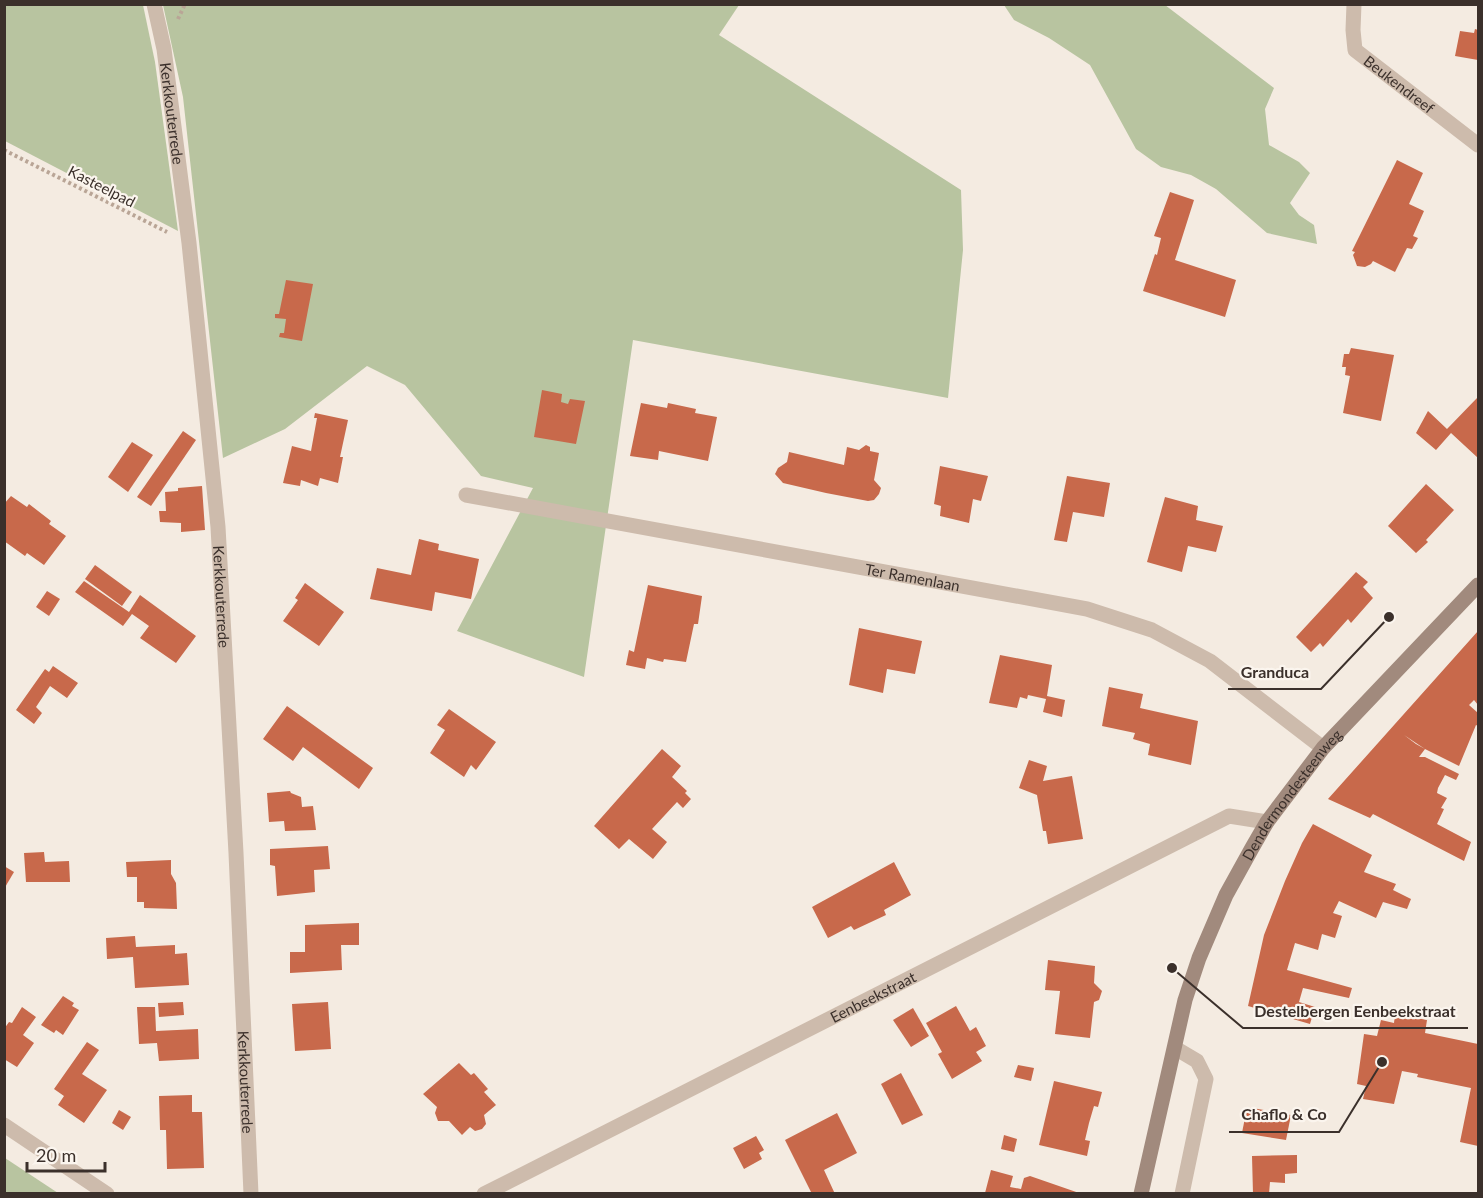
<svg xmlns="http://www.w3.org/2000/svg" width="1483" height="1198" viewBox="0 0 1483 1198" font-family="Lato,sans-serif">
<rect width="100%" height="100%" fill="#f4ebe1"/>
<!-- green -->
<g fill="#b8c4a0">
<path d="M4,5H143L155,62L178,231L5,141Z"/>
<path d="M163,5H739L719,35L961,190L963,250L948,398L633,340L584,677L457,631L533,488L481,476L405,385L367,366L285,429L223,458L183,97Z"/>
<path d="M1004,5H1165L1274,88L1265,109L1269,145L1299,162L1310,173L1290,203L1299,215L1314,225L1317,244L1267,233L1216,189L1191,175L1161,167L1136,149L1090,65L1049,38L1014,20Z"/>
<path d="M4,1158H5L58,1193H5Z"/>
</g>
<!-- building -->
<g fill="#c8694b">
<path d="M1475,29L1478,30V60L1455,56L1460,31L1474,33Z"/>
<path d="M1397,160L1423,173L1409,204L1424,211L1413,236L1418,238L1412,249L1407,248L1395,272L1373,261L1371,264L1365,267L1357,266L1353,255L1355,252L1352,251Z"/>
<path d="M1170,192L1194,200L1175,260L1236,280L1225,317L1143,291L1155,254L1157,255L1161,238L1154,236Z"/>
<path d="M286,280L313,284L302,341L279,337L280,333H284L286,319L275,318V314H279Z"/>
<path d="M1351,348L1394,355L1381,421L1343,413L1350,376L1345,375L1346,367H1342L1344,354H1349Z"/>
<path d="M542,390L562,394L561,402L568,404L570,399L585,401L576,444L534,437Z"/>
<path d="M1478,397V458L1451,433L1436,450L1416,433L1428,411L1447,429Z"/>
<path d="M641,403L667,408L668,403L696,409L695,413L717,417L708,461L659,451L658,460L630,456Z"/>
<path d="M315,413L348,420L340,457H343L338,483L320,478L318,486L301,480L300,486L283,483L292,446L311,451L317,418H314Z"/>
<path d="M183,431L196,440L151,506L137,497Z"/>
<path d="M132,442L153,455L128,492L108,477Z"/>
<path d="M866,445L870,447V451L879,453L874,480L881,488L879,494L874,500L868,501L826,493L783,483L775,474L778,468L787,462L789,452L844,465L847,447L859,450Z"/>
<path d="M940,466L988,476L981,501L973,499L969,523L940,516L941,506L934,504Z"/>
<path d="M1067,476L1110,483L1104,517L1073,512L1067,542L1054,540Z"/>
<path d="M1426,484L1454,510L1426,540L1428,542L1416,553L1388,526Z"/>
<path d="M202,486L205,530L181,532V523L160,522L159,511H166L165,492L178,491V488Z"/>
<path d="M11,496L27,507L29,504L51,521L49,524L66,536L44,565L27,553L25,556L4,541V504Z"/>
<path d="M1165,497L1198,506L1196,520L1223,526L1216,552L1188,546L1182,572L1147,562Z"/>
<path d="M419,539L439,544L438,550L479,559L471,599L435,592L432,611L370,599L377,568L411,575Z"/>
<path d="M95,565L132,592L122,606L85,579Z"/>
<path d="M1356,572L1368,582L1363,587L1373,598L1351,623L1348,619L1323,647L1320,643L1311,652L1296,637Z"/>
<path d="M84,581L129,612L140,595L196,636L176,663L140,638L149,626L132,614L123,626L75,592Z"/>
<path d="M305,583L344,612L319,646L283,621L298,600L295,598Z"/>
<path d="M648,585L702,596L698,624H694L686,662L664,659L663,662L647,658L645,669L626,665L629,650L634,652Z"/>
<path d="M47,591L60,599L49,616L36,607Z"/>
<path d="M859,628L922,641L915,674L887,669L883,693L849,685Z"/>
<path d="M1478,631V705L1474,700L1469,705L1478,713V726L1476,725L1459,766L1425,749L1404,735L1416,744L1425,749L1419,757H1425L1459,774L1456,780L1445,775L1438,788L1437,793L1447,798L1441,808L1444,809L1437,824L1471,842L1464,861L1373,814L1370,818L1328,799Z"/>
<path d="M1000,655L1052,665L1047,696L1065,700L1062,717L1043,712L1046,699L1028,695L1027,699L1020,697L1017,708L989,703Z"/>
<path d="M53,666L78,683L67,698L50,686L36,707L42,713L34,724L16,710L45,669L49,672Z"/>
<path d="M1109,687L1143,694L1140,708L1198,721L1191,765L1148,755L1150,744L1133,739L1135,733L1102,726Z"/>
<path d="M287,706L373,768L359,789L303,747L293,761L263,739Z"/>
<path d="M449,709L496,742L476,770L471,765L464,777L430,753L445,730L437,725Z"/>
<path d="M662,749L681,766L672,777L687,791L685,793L691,799L683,808L677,802L652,829L667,842L653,859L629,839L619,849L594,826Z"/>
<path d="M1029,760L1047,766L1043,781L1072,776L1083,839L1048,844L1046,831H1043L1037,795L1019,788Z"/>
<path d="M290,791L291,793L301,797L302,807L313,806L316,830L285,831L284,821L269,822L267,793Z"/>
<path d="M1313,824L1372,855L1364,872L1396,884L1393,890L1411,899L1407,909L1383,902L1376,918L1339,901L1333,913L1342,916L1335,938L1322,934L1318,950L1295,943L1287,970L1352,988L1349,998L1303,988L1299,1002L1315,1007L1310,1024L1248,1006L1264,935L1285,881L1302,843Z"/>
<path d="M328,846L330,869L314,870L315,892L277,896L275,866L270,865V849Z"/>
<path d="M44,852L45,862L69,861L70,882H26L24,853Z"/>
<path d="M171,860V874L176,883L177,909L144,908V902H137V877H127L126,862Z"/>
<path d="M894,862L911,895L884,910L886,915L854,930L851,926L828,938L812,907Z"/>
<path d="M4,866L14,872L4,889Z"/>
<path d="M359,923V945H341L342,970L290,973V952H305V925Z"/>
<path d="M135,936L136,947L175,945V954L187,953L189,985L135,988L133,957L107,959L106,938Z"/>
<path d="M1048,960L1095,966L1094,983L1102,991L1099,1000L1094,1002L1090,1038L1055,1034L1060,991L1045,990Z"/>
<path d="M63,996L74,1003L72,1006L79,1010L63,1035L56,1030L54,1033L41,1025Z"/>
<path d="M183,1002L184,1015L159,1017L158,1003Z"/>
<path d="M328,1002L331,1049L295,1051L292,1004Z"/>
<path d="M956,1006L970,1031L976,1027L986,1046L976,1052L982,1061L952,1079L938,1054L942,1052L926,1023Z"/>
<path d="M22,1007L36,1017L23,1035L34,1043L17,1067L4,1059V1029L9,1022L12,1023Z"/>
<path d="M137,1007H155L156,1031L198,1029L199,1059L159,1061L157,1043L139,1044Z"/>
<path d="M913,1008L929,1036L911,1047L893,1020Z"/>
<path d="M1395,1014L1427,1020L1425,1033L1478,1044V1146L1460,1142L1471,1088L1417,1077L1418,1074L1402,1071L1394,1104L1363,1099L1366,1086L1357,1084L1364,1034L1377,1036L1381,1020L1394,1023Z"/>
<path d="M87,1042L99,1050L82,1074L107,1090L84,1123L58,1105L64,1096L54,1089Z"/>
<path d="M459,1063L471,1075L474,1073L488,1089L484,1092L496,1105L484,1115L486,1124L482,1129L475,1131L470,1127L462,1135L449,1121H438L435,1113L437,1107L423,1094Z"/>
<path d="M1018,1065L1034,1068L1031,1081L1014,1077Z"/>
<path d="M901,1073L923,1115L902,1125L881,1084Z"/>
<path d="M1054,1081L1102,1092L1098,1107L1094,1106L1089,1123L1085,1140L1090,1141L1087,1156L1039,1145Z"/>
<path d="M192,1095V1112H202L204,1168L167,1169L166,1130H160L159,1096Z"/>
<path d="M1247,1107L1291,1115L1286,1140L1242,1133Z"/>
<path d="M119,1110L131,1117L123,1130L112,1123Z"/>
<path d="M837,1113L857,1153L824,1170L835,1194H812L785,1140Z"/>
<path d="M1004,1135L1017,1139L1014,1152L1001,1149Z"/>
<path d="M756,1136L764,1150L759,1153L762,1159L744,1169L733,1148Z"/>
<path d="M1297,1155V1173L1285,1174V1183L1270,1182L1269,1194H1253L1252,1156Z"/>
<path d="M991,1170L1013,1176L1010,1187L1021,1189L1024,1178L1030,1176L1082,1194L985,1193Z"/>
</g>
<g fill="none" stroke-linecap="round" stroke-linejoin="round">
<!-- path -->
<g stroke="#b9a596" stroke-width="4" stroke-dasharray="3 3" stroke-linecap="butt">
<path d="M178,19L185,4"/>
<path d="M4,150L167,232"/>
</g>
<!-- minor -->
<g stroke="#cdbbac" stroke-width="15">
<path id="s1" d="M154,4L164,49L189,243L218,527L236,853L251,1194"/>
<path id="s2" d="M1354,4L1353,30L1355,50L1478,145"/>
<path id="s3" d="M466,495L1087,609L1152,630L1210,661L1323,748"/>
<path d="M1175,1048L1197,1061L1206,1079L1182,1194"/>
<path d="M4,1125L107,1194"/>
<path id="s4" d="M484,1194L1229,816L1267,822"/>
</g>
<!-- secondary -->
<path stroke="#a18a7d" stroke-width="15" id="s5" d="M1141,1194L1185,1000L1199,958L1226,895L1252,848L1267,822L1323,748L1478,585"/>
</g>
<g text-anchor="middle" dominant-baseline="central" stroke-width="4.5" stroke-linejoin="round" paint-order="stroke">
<!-- street labels -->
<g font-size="15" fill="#3b302b" stroke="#fbf5ee">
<text stroke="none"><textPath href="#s2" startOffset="102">Beukendreef</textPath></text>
<text stroke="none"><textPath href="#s1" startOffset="111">Kerkkouterrede</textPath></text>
<text transform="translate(102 186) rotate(27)">Kasteelpad</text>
<text stroke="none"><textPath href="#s3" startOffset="454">Ter Ramenlaan</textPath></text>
<text stroke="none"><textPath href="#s1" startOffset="597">Kerkkouterrede</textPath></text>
<text stroke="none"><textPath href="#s5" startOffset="432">Dendermondesteenweg</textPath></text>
<text stroke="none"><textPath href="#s4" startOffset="436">Eenbeekstraat</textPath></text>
<text stroke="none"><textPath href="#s1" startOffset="1083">Kerkkouterrede</textPath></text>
</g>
</g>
<!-- callouts -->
<path fill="none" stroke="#3b302b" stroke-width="2" d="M1389 617L1321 689H1228M1172 968L1243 1028H1468M1382 1062L1339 1132H1229"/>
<g fill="#3b302b" stroke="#fbf5ee" stroke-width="2">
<circle cx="1389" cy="617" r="6"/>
<circle cx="1172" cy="968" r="6"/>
<circle cx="1382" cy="1062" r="6"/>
</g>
<g font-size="16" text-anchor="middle" font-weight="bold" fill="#3b302b" stroke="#fbf5ee" stroke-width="4.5" stroke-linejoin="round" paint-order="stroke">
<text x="1275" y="678">Granduca</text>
<text x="1355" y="1017">Destelbergen Eenbeekstraat</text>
<text x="1284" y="1120">Chaflo &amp; Co</text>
</g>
<!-- border -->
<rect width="1483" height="1198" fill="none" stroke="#3b302b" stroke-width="12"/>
<!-- scale -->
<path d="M27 1162v9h78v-9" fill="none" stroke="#3b302b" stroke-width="3"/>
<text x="36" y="1162" font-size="18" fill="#3b302b" stroke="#fbf5ee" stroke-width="4.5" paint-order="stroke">20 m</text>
</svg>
